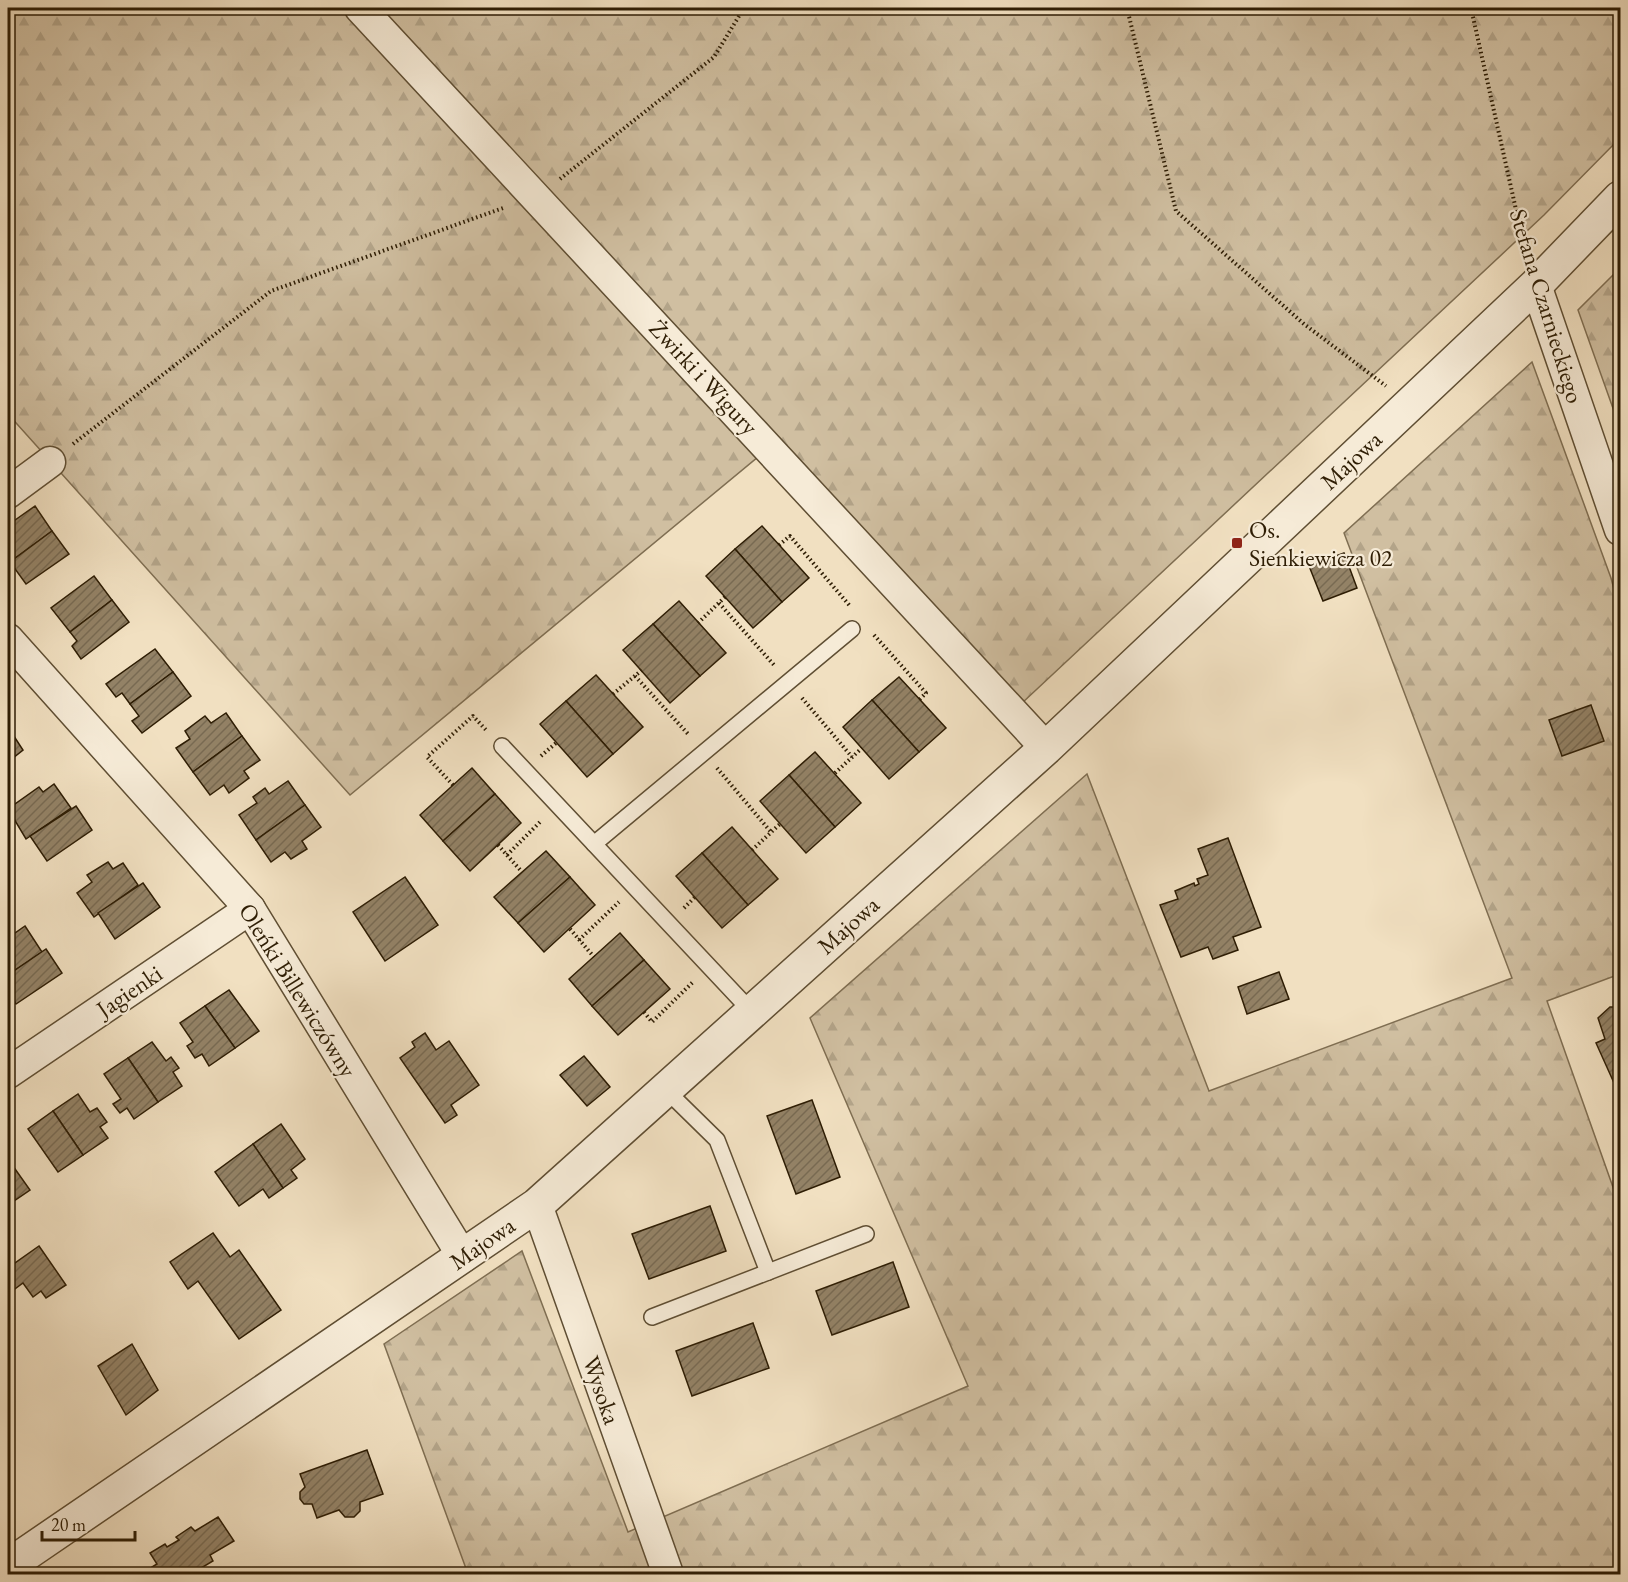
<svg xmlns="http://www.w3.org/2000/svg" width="1628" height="1582" viewBox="0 0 1628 1582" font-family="'EB Garamond',serif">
<defs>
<pattern id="forest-firs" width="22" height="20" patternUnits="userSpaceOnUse" patternTransform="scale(1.5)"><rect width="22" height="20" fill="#d0bfa1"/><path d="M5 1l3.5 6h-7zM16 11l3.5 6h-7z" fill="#b3a489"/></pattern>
<pattern id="building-hatch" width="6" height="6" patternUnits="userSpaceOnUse" patternTransform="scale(1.5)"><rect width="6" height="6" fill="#938266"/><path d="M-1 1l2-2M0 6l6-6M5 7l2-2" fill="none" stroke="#786a52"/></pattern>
</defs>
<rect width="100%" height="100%" fill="#f1e0c1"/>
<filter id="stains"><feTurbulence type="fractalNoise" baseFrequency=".00333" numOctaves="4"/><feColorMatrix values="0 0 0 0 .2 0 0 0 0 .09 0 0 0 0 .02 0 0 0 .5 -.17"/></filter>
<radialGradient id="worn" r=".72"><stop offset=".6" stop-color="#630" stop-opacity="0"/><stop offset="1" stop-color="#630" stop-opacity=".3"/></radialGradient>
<!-- forest -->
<g fill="url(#forest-firs)" stroke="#7f6e52" stroke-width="1.5">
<path d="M8,8H1620V138L1544,215L1021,704L776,442L350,795L8,414Z"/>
<path d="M1620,268V428L1578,310Z"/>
<path d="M1532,362L1611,578L1620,612V974L1547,1001L1620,1207V1574H468L384,1344L522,1251L628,1532L968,1386L810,1018L1087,774L1209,1091L1512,978L1344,533Z"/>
</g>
<!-- building -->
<g fill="url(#building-hatch)" stroke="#2e1d04" stroke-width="1.5">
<path d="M35,506L52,531L10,562L8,525Z"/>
<path d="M762,526L809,578L782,602L735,549Z"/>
<path d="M52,531L69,554L26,584L10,562Z"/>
<path d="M735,549L782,602L753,628L706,576Z"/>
<path d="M1344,553L1357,588L1323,601L1309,566Z"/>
<path d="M94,576L112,600L70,632L51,608Z"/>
<path d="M112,600L129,622L81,659L72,646L77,641L70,632Z"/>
<path d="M679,601L726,653L700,676L653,624Z"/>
<path d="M653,624L700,676L670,703L623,650Z"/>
<path d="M155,649L173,672L130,704L122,693L116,697L106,684Z"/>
<path d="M173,672L191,696L142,733L132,721L139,716L130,704Z"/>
<path d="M596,675L643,727L613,754L566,701Z"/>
<path d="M899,677L946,728L919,752L872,700Z"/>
<path d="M872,700L919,752L889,779L843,727Z"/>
<path d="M566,701L613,754L587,777L540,724Z"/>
<path d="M1591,705L1604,741L1562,756L1549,720Z"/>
<path d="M226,713L242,736L193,772L176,748L190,739L185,731L205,716L211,723Z"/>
<path d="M8,727L23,750L8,762Z"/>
<path d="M242,736L260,760L244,771L249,778L229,793L224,785L210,795L193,772Z"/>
<path d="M815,752L861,803L835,827L789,775Z"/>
<path d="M472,768L495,794L443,841L420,815Z"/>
<path d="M789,775L835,827L806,853L760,801Z"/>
<path d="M288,781L305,805L256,840L239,815L257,803L253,797L265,788L269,794Z"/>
<path d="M54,784L71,808L26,839L8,809L39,787L43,792Z"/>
<path d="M495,794L521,823L470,871L443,841Z"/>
<path d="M305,805L321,827L302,841L307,849L291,859L285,852L271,862L256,840Z"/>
<path d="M76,806L92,830L47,861L30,836Z"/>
<path d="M732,827L778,879L748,905L702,853Z"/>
<path d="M1228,838L1261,927L1233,937L1238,950L1213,959L1208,947L1181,957L1160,905L1178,899L1175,891L1194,883L1195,886L1199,884L1197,879L1208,875L1198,849Z"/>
<path d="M546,851L570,877L518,923L494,897Z"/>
<path d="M702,853L748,905L722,928L676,876Z"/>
<path d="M108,862L113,869L123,863L138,885L94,917L77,893L92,882L87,875Z"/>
<path d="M405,877L438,925L385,961L353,912Z"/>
<path d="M570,877L595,905L544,952L518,923Z"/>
<path d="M143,883L160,907L115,939L98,913Z"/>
<path d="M25,926L42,952L8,975V938Z"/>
<path d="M620,933L644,960L592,1006L569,979Z"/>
<path d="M46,949L62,973L16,1004L8,990V975Z"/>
<path d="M644,960L670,989L618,1035L592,1006Z"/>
<path d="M1279,972L1289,999L1247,1014L1238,987Z"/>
<path d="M229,990L259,1031L235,1048L205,1006Z"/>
<path d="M205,1006L235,1048L209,1066L202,1054L195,1058L187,1046L193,1042L180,1023Z"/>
<path d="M1610,1007H1620L1619,1094L1596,1043L1605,1039L1598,1018Z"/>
<path d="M425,1033L436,1050L449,1041L479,1085L451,1105L457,1115L445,1123L400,1058L415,1047L412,1042Z"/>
<path d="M152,1042L166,1061L171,1057L179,1068L173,1072L182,1086L158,1102L128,1058Z"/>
<path d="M584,1056L610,1087L587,1106L560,1075Z"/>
<path d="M128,1058L158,1102L134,1119L127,1108L120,1113L113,1104L121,1099L104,1074Z"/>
<path d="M78,1094L90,1112L97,1108L107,1122L100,1127L108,1138L83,1155L53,1111Z"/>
<path d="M812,1100L840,1177L796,1194L767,1116Z"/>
<path d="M53,1111L83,1155L58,1172L28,1129Z"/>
<path d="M281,1124L305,1159L291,1170L297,1178L283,1188L253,1144Z"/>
<path d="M253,1144L283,1188L269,1198L263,1189L239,1206L215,1172Z"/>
<path d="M8,1159L30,1190L8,1205Z"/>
<path d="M710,1206L726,1251L649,1279L632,1234Z"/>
<path d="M213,1233L230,1257L239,1250L281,1310L239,1339L198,1281L188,1289L170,1262Z"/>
<path d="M39,1246L66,1285L46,1298L41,1291L33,1297L23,1283L8,1294V1268Z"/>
<path d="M893,1262L909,1307L832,1335L816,1291Z"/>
<path d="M753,1323L769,1368L692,1396L676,1351Z"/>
<path d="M132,1344L158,1390L126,1415L98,1366Z"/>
<path d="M367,1450L383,1494L360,1502V1511L354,1517H345L339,1510L317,1518L312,1504H304L300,1499V1492L305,1487L300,1474Z"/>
<path d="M218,1517L234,1541L210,1555L213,1561L191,1574H157L152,1567L157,1564L150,1553L165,1544L167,1547L179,1540L176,1537L191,1527L195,1531Z"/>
</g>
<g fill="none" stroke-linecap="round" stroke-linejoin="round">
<!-- service casing -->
<g stroke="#5f4e33" stroke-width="18">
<g id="service">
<path d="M502,746L751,1011"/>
<path d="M594,844L852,629"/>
<path d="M665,1089L717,1140L768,1272"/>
<path d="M652,1317L866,1234"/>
</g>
</g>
<!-- minor casing -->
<g stroke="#5f4e33" stroke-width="33">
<g id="minor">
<path d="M360,8L1046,748"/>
<path d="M1536,285L1620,530"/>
<path d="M8,493L50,462"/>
<path d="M8,639L250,909L463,1257"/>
<path d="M8,1073L250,909"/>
<path d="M537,1205L668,1574"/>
</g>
</g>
<!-- tertiary casing -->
<g stroke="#5f4e33" stroke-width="36">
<path id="tertiary" d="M8,1566L537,1205L1046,748L1536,285L1620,198"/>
</g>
<!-- path -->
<g stroke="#2e1d04" stroke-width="4" stroke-dasharray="1.5 3" stroke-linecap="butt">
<path d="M1127,8L1176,211L1304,324L1386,386"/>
<path d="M1471,8L1525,250"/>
<path d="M560,179L714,57L744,8"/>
<path d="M73,444L271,291L503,208"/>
<path d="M779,545L790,536L850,606"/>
<path d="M719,603L774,665"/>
<path d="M698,623L725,597"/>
<path d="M874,635L926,693L919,700"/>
<path d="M635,676L689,735"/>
<path d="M613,694L642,670"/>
<path d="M802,698L852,757"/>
<path d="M541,756L556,743"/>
<path d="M717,768L771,832"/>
<path d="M835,773L862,748"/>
<path d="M453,785L427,757L473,716L487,731"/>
<path d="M498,845L522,872"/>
<path d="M752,850L780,824"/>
<path d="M507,855L542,820"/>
<path d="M684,908L695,897"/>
<path d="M570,929L594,957"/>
<path d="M579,940L619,902"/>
<path d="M644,1012L652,1022L693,982"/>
</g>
<!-- service -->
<use href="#service" stroke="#f6ebd7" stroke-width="15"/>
<!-- minor -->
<use href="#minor" stroke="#f6ebd7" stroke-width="30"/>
<!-- tertiary -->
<use href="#tertiary" stroke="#f6ebd7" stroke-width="33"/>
</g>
<!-- markers -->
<rect fill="#8f2418" stroke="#f6ebd7" stroke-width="2" x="1231" y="537" width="12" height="12" rx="3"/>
<g text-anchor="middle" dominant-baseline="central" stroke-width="4.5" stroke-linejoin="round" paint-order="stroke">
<!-- street labels -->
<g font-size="24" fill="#2e1d04" stroke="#f6ebd7">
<text transform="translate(1547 306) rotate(73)">Stefana Czarnieckiego</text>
<text transform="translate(704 377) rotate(47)">Żwirki i Wigury</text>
<text transform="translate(1351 460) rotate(-43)">Majowa</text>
<text transform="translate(848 925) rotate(-42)">Majowa</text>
<text transform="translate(298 990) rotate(58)">Oleńki Billewiczówny</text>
<text transform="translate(129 991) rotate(-34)">Jagienki</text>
<text transform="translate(482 1243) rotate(-35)">Majowa</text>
<text transform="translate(602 1390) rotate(71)">Wysoka</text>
</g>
<!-- poi labels -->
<g font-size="24" fill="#2e1d04" stroke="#f6ebd7" text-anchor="start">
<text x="1249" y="529">Os.<tspan x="1249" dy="28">Sienkiewicza 02</tspan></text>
</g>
</g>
<!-- margin -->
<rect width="1628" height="1582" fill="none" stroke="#f1e0c1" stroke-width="30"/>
<rect x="9" y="9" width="1610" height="1564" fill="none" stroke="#2e1d04" stroke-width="3"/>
<rect x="15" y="15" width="1598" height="1552" fill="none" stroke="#2e1d04" stroke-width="1.5"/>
<!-- scale -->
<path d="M42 1531v9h93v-9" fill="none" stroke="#2e1d04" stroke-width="3"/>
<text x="51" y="1531" font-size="18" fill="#2e1d04" stroke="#f6ebd7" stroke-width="4.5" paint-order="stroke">20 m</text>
<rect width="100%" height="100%" filter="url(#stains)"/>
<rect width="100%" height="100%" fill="url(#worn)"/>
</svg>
